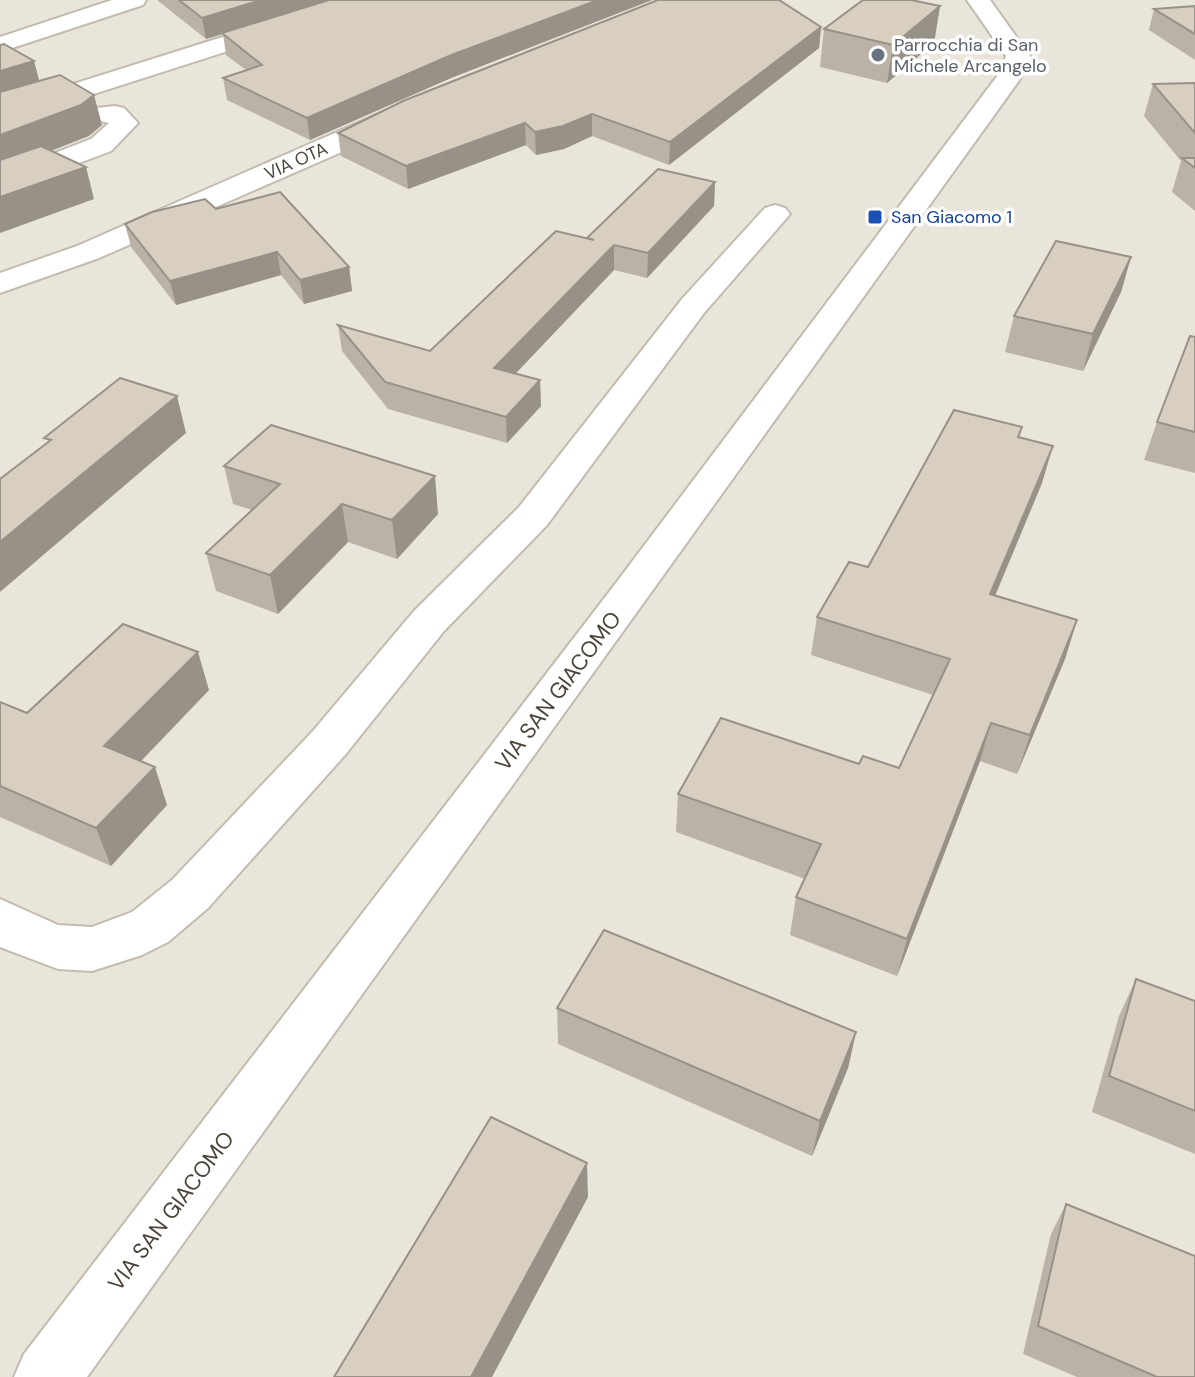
<svg xmlns="http://www.w3.org/2000/svg" width="1195" height="1377" viewBox="0 0 1195 1377" font-family="'DM Sans',sans-serif">
<rect width="100%" height="100%" fill="#f6f3ec"/>
<!-- residential -->
<rect fill="#eae5da" x="0" y="0" width="1195" height="1377"/>
<g fill="none" stroke-linecap="round" stroke-linejoin="round">
<!-- minor casing -->
<g stroke="#c2bbae" stroke-width="4">
<g id="minor">
<path d="M112,0H146L143,5L0,52V37Z"/>
<path d="M340,0H374L371,5L0,124V107Z"/>
<path d="M967,0H990L1030,56V62L1018,82L87,1377H14L24,1354L616,583L998,75L1006,56Z"/>
<path d="M115,106L124,108L138,123L111,151L0,193V174L91,139L109,123L96,120L92,114L96,108Z"/>
<path d="M392,108L401,110L405,116L401,122L344,151L99,258L0,293V273L77,246Z"/>
<path d="M775,205L785,208L790,214L785,220L704,313L547,525L444,631L345,755L208,908L168,942L142,955L92,971L58,969L0,947V899L58,925L92,927L132,912L172,880L313,731L414,611L519,507L682,299L765,208Z"/>
</g>
</g>
<!-- minor -->
<use href="#minor" fill="#fff" fill-rule="evenodd"/>
</g>
<!-- wall -->
<g fill="#bab2a6">
<path d="M157,0H652L451,78L310,140L227,100L223,78L246,70L226,55L223,34L206,39Z"/>
<path d="M940,6L934,43L887,83L820,67L824,29Z"/>
<path d="M1195,6V60L1149,30L1154,9Z"/>
<path d="M821,27L819,48L669,165L592,136L564,149L536,155L526,145L408,189L341,156L338,133Z"/>
<path d="M1195,83V211L1172,192L1181,161L1144,116L1153,84Z"/>
<path d="M715,182L714,206L647,278L614,270L516,373L540,380L541,406L507,443L388,409L342,351L338,325L430,351L587,238Z"/>
<path d="M216,209L349,267L352,291L304,304L281,275L176,305L131,247L125,224Z"/>
<path d="M1131,257L1121,292L1083,371L1005,352L1014,316Z"/>
<path d="M1195,337V473L1144,460L1157,422Z"/>
<path d="M1022,427L1020,437L1042,483L995,595L1077,620L1065,659L1017,774L980,761L897,976L790,935L796,897L805,879L676,832L678,794L859,764L899,768L933,695L811,655L817,617Z"/>
<path d="M224,466L438,514L397,559L348,542L278,614L216,591L206,553L252,510L233,504Z"/>
<path d="M209,690L141,761L167,805L111,866L0,817V702L27,713Z"/>
<path d="M1136,979L1195,1001V1154L1092,1112L1119,1016Z"/>
<path d="M557,1008L856,1032L848,1068L812,1156L558,1044Z"/>
<path d="M1066,1204L1195,1377H1077L1023,1354L1051,1234Z"/>
</g>
<!-- shaded-wall -->
<g fill="#979187">
<path d="M261,0H330L206,39L202,18Z"/>
<path d="M598,0H652L451,78L310,140L307,118L449,56Z"/>
<path d="M940,6L934,43L887,83L893,45Z"/>
<path d="M821,27L819,48L669,165L670,142Z"/>
<path d="M34,61L42,91L0,104V71Z"/>
<path d="M94,95L102,125L89,136L0,171V135Z"/>
<path d="M592,114V136L564,149L536,155L535,132Z"/>
<path d="M525,123L526,145L408,189L406,166Z"/>
<path d="M86,167L94,199L0,233V197Z"/>
<path d="M715,182L714,206L647,278L648,253Z"/>
<path d="M614,245V270L496,394L494,368Z"/>
<path d="M277,252L281,275L176,305L170,281Z"/>
<path d="M1131,257L1121,292L1083,371L1093,334Z"/>
<path d="M349,267L352,291L304,304L300,280Z"/>
<path d="M540,380L541,406L507,443L506,417Z"/>
<path d="M177,396L186,433L0,592V542Z"/>
<path d="M1053,446L1042,483L980,632L990,594Z"/>
<path d="M435,476L438,514L397,559L392,520Z"/>
<path d="M342,504L348,542L278,614L270,575Z"/>
<path d="M1077,620L1065,659L1017,774L1030,735Z"/>
<path d="M198,652L209,690L118,785L104,746Z"/>
<path d="M991,723L980,761L897,976L907,939Z"/>
<path d="M155,767L167,805L111,866L96,828Z"/>
<path d="M856,1032L848,1068L812,1156L820,1121Z"/>
<path d="M587,1163L588,1197L492,1377H471Z"/>
</g>
<!-- building -->
<g fill="#d8cfc1" stroke="#979187" stroke-width="2">
<path d="M179,0H261L202,18Z"/>
<path d="M329,0H598L449,56L307,118L223,78L262,65L222,33Z"/>
<path d="M658,0H779L821,27L670,142L592,114L563,126L535,132L525,123L406,166L338,133L403,101Z"/>
<path d="M863,0H911L940,6L893,45L824,29Z"/>
<path d="M1195,6V34L1154,9Z"/>
<path d="M4,44L34,61L0,71V45Z"/>
<path d="M60,75L94,95L81,105L0,135V92Z"/>
<path d="M1195,83V133L1153,84Z"/>
<path d="M41,146L86,167L0,197V160Z"/>
<path d="M1182,158H1195V168Z"/>
<path d="M658,169L715,182L648,253L614,245L494,368L540,380L506,417L385,382L338,325L430,351L556,231L594,240L587,238Z"/>
<path d="M280,192L349,267L300,280L277,252L170,281L125,224L152,212L205,199L216,209Z"/>
<path d="M1056,241L1131,257L1093,334L1014,316Z"/>
<path d="M1190,336L1195,337V432L1157,422Z"/>
<path d="M120,378L177,396L0,542V479L51,440L44,438Z"/>
<path d="M954,410L1022,427L1018,437L1053,446L990,594L1077,620L1030,735L991,723L907,939L796,897L821,844L678,794L721,718L859,764L863,756L899,768L950,659L817,617L849,562L868,567Z"/>
<path d="M271,425L435,476L392,520L342,504L270,575L206,553L280,484L224,466Z"/>
<path d="M123,624L198,652L104,746L155,767L96,828L0,786V702L27,713Z"/>
<path d="M604,930L856,1032L820,1121L557,1008Z"/>
<path d="M1136,979L1195,1001V1111L1109,1076Z"/>
<path d="M491,1117L587,1163L471,1377H334Z"/>
<path d="M1066,1204L1195,1256V1377H1157L1038,1326Z"/>
</g>
<!-- markers -->
<circle fill="#6b7280" stroke="#fff" stroke-width="3" cx="878" cy="55" r="8"/>
<rect fill="#1a4fb4" stroke="#fff" stroke-width="3" x="867" y="209" width="16" height="16" rx="4"/>
<g text-anchor="middle" dominant-baseline="central" stroke-width="7" stroke-linejoin="round" paint-order="stroke">
<!-- far-worship labels -->
<g font-size="18" fill="#5b616d" stroke="#fff" text-anchor="start">
<text x="894" y="45">Parrocchia di San<tspan x="894" dy="21">Michele Arcangelo</tspan></text>
</g>
<!-- far-street labels -->
<g font-size="18" fill="#4b4439" stroke="#fff">
<text transform="translate(296 161) rotate(-24)">VIA OTA</text>
</g>
<!-- far-transit labels -->
<g font-size="18" fill="#164399" stroke="#fff" text-anchor="start">
<text x="891" y="217">San Giacomo 1</text>
</g>
<!-- street labels -->
<g font-size="22" fill="#4b4439" stroke="#fff">
<text transform="translate(558 691) rotate(-53)">VIA SAN GIACOMO</text>
<text transform="translate(171 1211) rotate(-53)">VIA SAN GIACOMO</text>
</g>
</g>
</svg>
